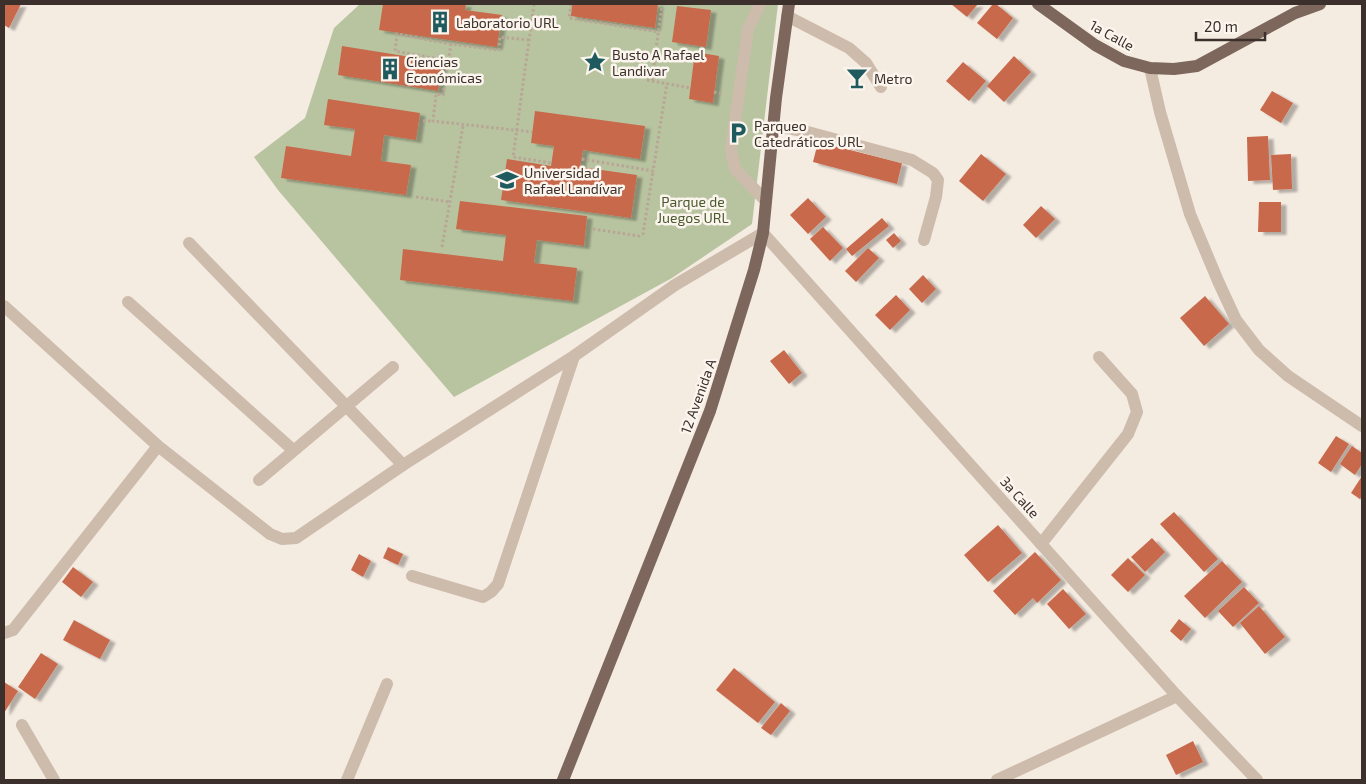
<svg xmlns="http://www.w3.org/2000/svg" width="1366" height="784" viewBox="0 0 1366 784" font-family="'Exo 2',sans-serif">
<defs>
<filter id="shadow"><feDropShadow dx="5.5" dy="3" stdDeviation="1" flood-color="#0004"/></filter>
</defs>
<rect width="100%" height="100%" fill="#f4ebe1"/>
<!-- green -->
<path fill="#b8c4a0" d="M360,4H778L752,224L672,278L454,397L278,190L254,157L305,118L334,28Z"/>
<!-- building -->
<g fill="#c8694b" filter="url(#shadow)">
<path d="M4,4H21L9,28L4,25Z"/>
<path d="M383,4H466L465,10L502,15L497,47L379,30Z"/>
<path d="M572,4H658L655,28L571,16Z"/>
<path d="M951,4H978L967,17Z"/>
<path d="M993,4H996L1013,18L997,39L977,23Z"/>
<path d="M677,6L711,10L706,47L672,42Z"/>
<path d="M342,46L442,62L438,91L338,75Z"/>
<path d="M695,52L719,56L713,103L689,99Z"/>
<path d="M1014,56L1031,72L1004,102L987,86Z"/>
<path d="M963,62L986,81L969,101L946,81Z"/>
<path d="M1272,91L1293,103L1281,123L1260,110Z"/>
<path d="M328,99L420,113L416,140L384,135L381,161L411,165L406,195L281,178L286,146L351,156L355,129L324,125Z"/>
<path d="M535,111L645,126L640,159L583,150L580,167L637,175L631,218L501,200L507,159L551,166L554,146L531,143Z"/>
<path d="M1268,136L1270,180L1248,181L1247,137Z"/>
<path d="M818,142L902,163L897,184L813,162Z"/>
<path d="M981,154L1006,174L983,201L959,181Z"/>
<path d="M1291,154L1292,189L1273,190L1271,155Z"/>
<path d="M808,198L826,217L808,234L790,215Z"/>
<path d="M460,201L587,216L584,246L537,240L534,263L577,268L573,301L400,280L403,249L503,261L506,235L456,229Z"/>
<path d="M1259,202H1281V232H1258Z"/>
<path d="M1041,206L1055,219L1036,238L1023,225Z"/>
<path d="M882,218L889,226L852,256L846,249Z"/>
<path d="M823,227L843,248L830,261L810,239Z"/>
<path d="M894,233L901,241L893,248L886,240Z"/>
<path d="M868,248L879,258L856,282L845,271Z"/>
<path d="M923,275L936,289L922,303L909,289Z"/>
<path d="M896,295L910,310L890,330L875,315Z"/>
<path d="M1205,296L1229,324L1204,346L1180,318Z"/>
<path d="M784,350L802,373L789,384L770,361Z"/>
<path d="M1336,436L1349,444L1331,472L1318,463Z"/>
<path d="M1352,446L1362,453V464L1355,475L1340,464Z"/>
<path d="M1362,476V496L1360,499L1351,493Z"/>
<path d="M1174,512L1218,559L1204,572L1160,524Z"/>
<path d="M998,525L1022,553L988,582L964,555Z"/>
<path d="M1152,538L1165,552L1145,572L1131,557Z"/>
<path d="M388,547L403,554L398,565L383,558Z"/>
<path d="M1035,552L1061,580L1037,603L1033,598L1015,615L993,591Z"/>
<path d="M359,554L371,561L363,577L351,570Z"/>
<path d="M1128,558L1145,575L1128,592L1111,575Z"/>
<path d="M1222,561L1242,582L1205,618L1184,596Z"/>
<path d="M73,567L93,582L81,597L62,582Z"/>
<path d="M1244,587L1259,603L1233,627L1218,611Z"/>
<path d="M1063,589L1086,614L1069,629L1047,604Z"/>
<path d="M1259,606L1285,637L1265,654L1240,623Z"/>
<path d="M1179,619L1191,629L1181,641L1170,631Z"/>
<path d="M74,620L110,640L100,659L63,640Z"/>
<path d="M41,653L58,664L35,699L18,687Z"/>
<path d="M734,668L775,702L758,723L716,690Z"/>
<path d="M4,682L18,691L4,713Z"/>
<path d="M781,703L790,711L771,735L761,728Z"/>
<path d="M1193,741L1203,762L1176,775L1166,755Z"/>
</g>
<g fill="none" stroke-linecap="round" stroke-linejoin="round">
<!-- path -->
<g stroke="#b9a596" stroke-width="3" stroke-dasharray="2.5 2.5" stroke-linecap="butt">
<path d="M534,4L513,157L551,163"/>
<path d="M571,4L569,18L659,32"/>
<path d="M529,40L500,37L499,50L451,44L443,95L436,94L433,121L532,132"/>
<path d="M449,61L395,51L397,34L451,44"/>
<path d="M647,80L690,88"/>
<path d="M652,80L662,4"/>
<path d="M714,92L723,94"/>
<path d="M423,121H433"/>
<path d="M582,159L653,171L667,83"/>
<path d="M416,197L450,202"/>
<path d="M593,229L639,236L643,234L653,171"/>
<path d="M442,247L463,126"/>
</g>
<!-- minor -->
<g stroke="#cdbbac" stroke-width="12">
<path d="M760,4L748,29L731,149L735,169L766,201"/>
<path d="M787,16L849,48L866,63L881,87"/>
<path d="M1150,68L1160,112L1190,214L1218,281L1236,320L1259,350L1288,376L1362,426"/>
<path d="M773,126L804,131L912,160L933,173L938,180L936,197L924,240"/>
<path d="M189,243L403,465"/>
<path d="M128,302L293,450"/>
<path d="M4,306L158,446L270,534L282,539L296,538L403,465L574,356L675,285L763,233L1177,696L1257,780"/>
<path d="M259,480L393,367"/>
<path d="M1041,544L1128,434L1137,412L1132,394L1099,357"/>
<path d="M412,576L483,597L491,592L498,584L574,356"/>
<path d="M4,633L13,630L158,446"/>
<path d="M22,725L54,780"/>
<path d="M347,780L387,684"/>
<path d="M997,780L1177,696"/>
</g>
<!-- major -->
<g stroke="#7d675c" stroke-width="12">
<path d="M1038,4L1095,45L1124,61L1150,68L1174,69L1197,66L1295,13L1320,4"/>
<path d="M563,780L710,411L754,270L763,233L776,98L789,4"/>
</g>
</g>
<!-- icons -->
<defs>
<g id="building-bare" transform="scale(1.725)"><path d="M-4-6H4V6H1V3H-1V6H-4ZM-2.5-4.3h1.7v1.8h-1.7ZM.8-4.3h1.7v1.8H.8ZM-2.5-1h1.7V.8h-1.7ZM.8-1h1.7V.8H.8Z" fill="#1f5a5e" stroke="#fbf5ee" stroke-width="2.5" paint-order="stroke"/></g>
<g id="sight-bare" transform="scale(1.725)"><path d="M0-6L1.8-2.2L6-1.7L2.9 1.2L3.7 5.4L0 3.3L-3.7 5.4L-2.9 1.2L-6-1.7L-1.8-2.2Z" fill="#1f5a5e" stroke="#fbf5ee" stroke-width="2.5" paint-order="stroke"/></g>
<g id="bar-bare" transform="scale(1.725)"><path d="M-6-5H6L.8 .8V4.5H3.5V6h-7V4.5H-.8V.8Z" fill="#1f5a5e" stroke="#fbf5ee" stroke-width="2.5" paint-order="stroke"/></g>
<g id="parking-bare" transform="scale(1.725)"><path d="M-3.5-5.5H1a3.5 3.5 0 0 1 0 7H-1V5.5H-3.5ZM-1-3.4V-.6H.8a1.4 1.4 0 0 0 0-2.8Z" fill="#1f5a5e" stroke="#fbf5ee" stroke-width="2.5" paint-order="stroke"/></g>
<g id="university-bare" transform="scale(1.725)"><path d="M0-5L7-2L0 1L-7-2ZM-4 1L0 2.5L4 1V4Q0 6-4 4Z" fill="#1f5a5e" stroke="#fbf5ee" stroke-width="2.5" paint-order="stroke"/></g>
</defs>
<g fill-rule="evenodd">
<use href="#building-bare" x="440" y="22"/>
<use href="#sight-bare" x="595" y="62"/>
<use href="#building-bare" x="390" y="69"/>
<use href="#bar-bare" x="857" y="78"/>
<use href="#parking-bare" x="738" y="133"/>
<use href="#university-bare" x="507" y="180"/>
</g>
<g text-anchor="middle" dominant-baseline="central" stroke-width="5" stroke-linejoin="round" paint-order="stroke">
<!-- poi labels -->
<g font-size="14" fill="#3b302b" stroke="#fbf5ee" text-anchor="start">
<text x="456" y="22">Laboratorio URL</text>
<text x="612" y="54">Busto A Rafael<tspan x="612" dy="16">Landivar</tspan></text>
<text x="406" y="61">Ciencias<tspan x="406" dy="16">Económicas</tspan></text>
<text x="874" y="78">Metro</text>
<text x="754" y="125">Parqueo<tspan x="754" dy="16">Catedráticos URL</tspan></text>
<text x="524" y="172">Universidad<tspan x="524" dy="16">Rafael Landívar</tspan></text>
</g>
<!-- street labels -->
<g font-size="14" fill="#3b302b" stroke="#fbf5ee">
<text transform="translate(1112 35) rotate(29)">1a Calle</text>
<text transform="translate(698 396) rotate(-70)">12 Avenida A</text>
<text transform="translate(1020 497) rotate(48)">3a Calle</text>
</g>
<!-- park labels -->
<g font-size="14" fill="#4a5a2e" stroke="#fbf5ee">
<text x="693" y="201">Parque de<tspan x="693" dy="16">Juegos URL</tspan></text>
</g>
</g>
<!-- border -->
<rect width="1366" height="784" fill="none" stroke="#3b302b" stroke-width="10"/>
<!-- scale -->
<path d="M1196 32v8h69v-8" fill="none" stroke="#3b302b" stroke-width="2.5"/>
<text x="1204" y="32" font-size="15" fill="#3b302b" stroke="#fbf5ee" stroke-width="4" paint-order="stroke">20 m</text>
</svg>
